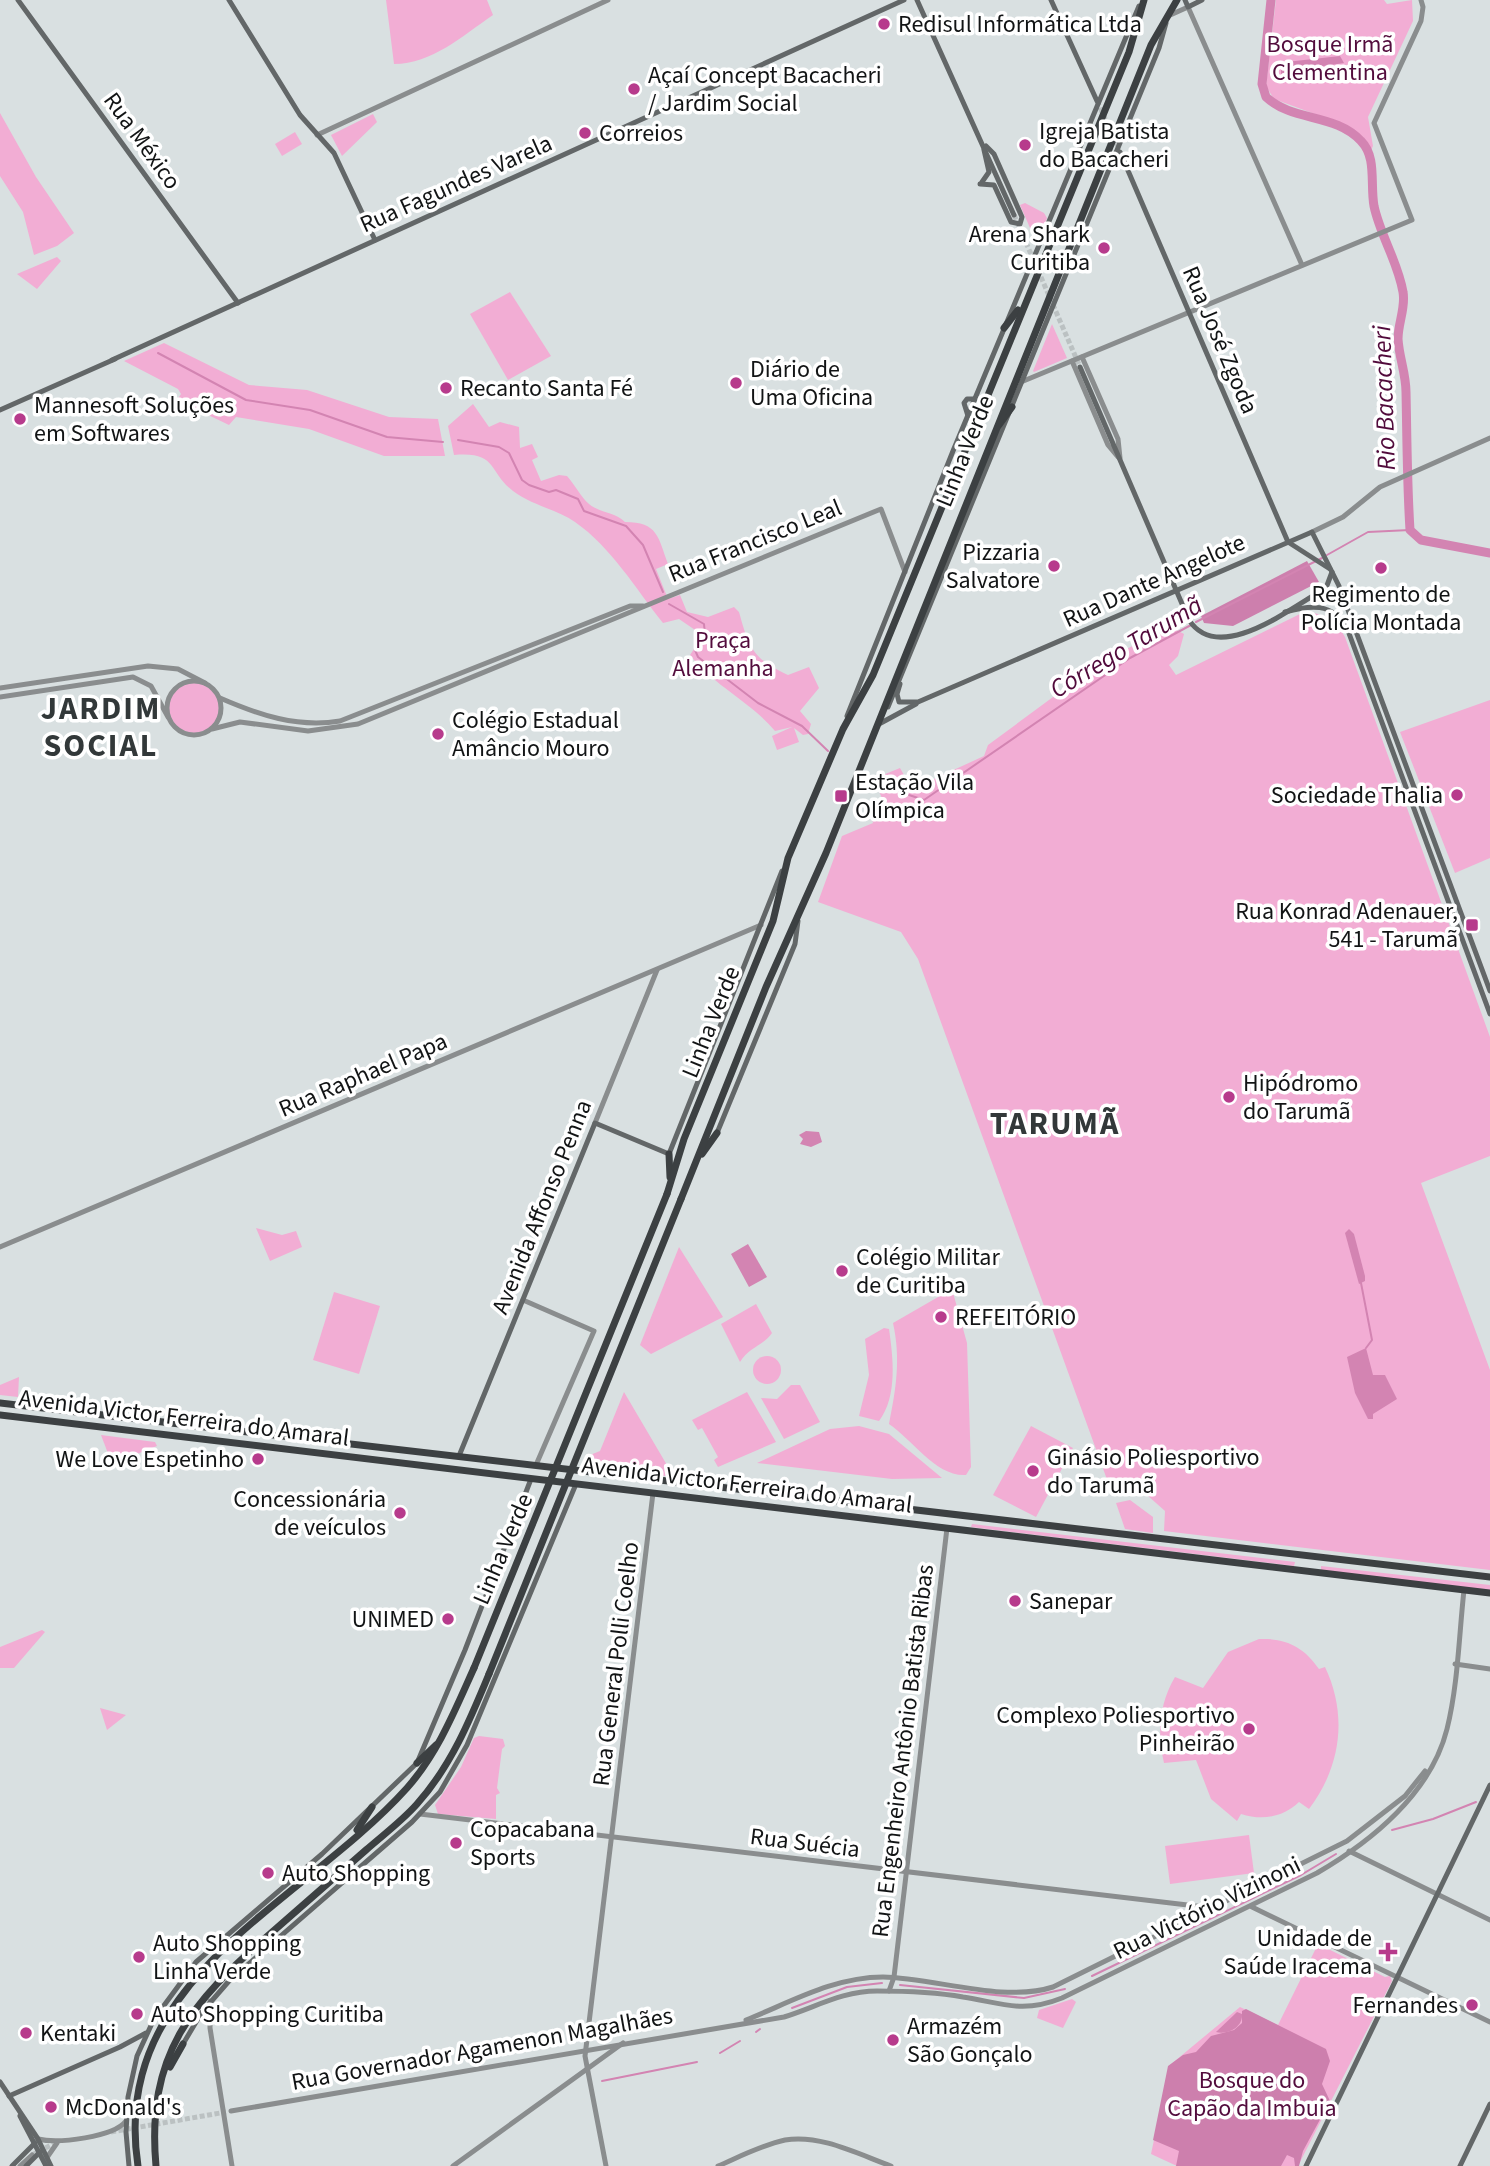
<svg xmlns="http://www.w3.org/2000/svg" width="1490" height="2166" viewBox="0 0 1490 2166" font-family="'Source Sans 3',sans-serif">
<rect width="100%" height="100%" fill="#d9e0e1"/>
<!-- green -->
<g fill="#f2add4">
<path d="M386,0H487L493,15C462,36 432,64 394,64Z"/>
<path d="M1276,0H1384L1387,4L1412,0L1413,21L1368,117L1373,146L1370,152L1361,140L1342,124L1274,99L1266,86Z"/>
<path d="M0,113L36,177L74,233L57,246L34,255L23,212L0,176Z"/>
<path d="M373,114L377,122L342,156L331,135Z"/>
<path d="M295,132L302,144L282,156L275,144Z"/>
<path d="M1025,203L1044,213L1047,218L1037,244L1020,205Z"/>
<path d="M57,257L61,261L37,289L17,274Z"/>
<path d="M510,292L551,356L508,380L470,314Z"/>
<path d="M1052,324L1067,358L1034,372L1033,371Z"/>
<path d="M164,343L249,385L307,390L389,417L438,419L445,456H384L309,429L236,417L229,425L177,400L181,394L178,389L124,361Z"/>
<path d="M473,404L489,427L500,422L519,427L520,448L532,444L538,457L532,460L541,481L559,475L567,476C575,485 581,497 589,504C600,513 615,512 625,522C658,522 658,537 668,564L656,569L668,599L680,595L687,612L708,617L734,607L739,612C749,648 753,659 788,675L809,667L819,688L800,711L811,724L808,734L803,735L794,728L799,742L777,750L772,736L792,727L775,731C750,701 714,686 690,655L700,640L698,632L679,619L663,623C636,589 611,547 575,522C556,509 531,505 513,491C488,472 498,451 454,455L448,426Z"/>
<path d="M1311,612L1334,619L1345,637L1490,1037V1156L1421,1183L1490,1370V1570L1164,1531L1165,1511L1138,1487L1113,1496L918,959L901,932L818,902L842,836L873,823L870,811L882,798L873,779L900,768L912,789L984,756L988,745L1102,661L1171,627L1184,634L1178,656L1169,665L1176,675L1300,614Z"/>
<circle cx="194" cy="708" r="25"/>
<path d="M1490,700V858L1455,873L1400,732Z"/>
<path d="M256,1228L282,1235L296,1231L302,1247L270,1261Z"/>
<path d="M679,1247L723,1317L651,1354L640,1345Z"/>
<path d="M952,1289L967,1343L971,1467L966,1475C936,1477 912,1439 889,1424C896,1389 901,1359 893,1323Z"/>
<path d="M334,1292L380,1306L359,1374L313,1360Z"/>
<path d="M756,1304L772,1333C763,1346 749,1347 740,1362L721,1324Z"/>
<path d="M884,1328L889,1329C893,1357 898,1396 879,1421L859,1416L869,1375L865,1339Z"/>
<circle cx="767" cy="1370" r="14"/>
<path d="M19,1377L18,1397L0,1395V1385Z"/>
<path d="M791,1385H800L820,1422L784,1439L761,1398L777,1399Z"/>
<path d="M624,1392L674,1477L594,1468L590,1455L600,1451Z"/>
<path d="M747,1392L776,1442L718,1467L714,1460L718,1457L702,1428L698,1430L692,1420Z"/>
<path d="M859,1426L889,1434L942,1478L892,1479L757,1463L830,1429Z"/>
<path d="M1031,1426L1073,1448L1036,1517L993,1495Z"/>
<path d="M101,1435L155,1442L157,1446L112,1464Z"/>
<path d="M1130,1500L1153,1517V1533L1125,1529L1116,1503Z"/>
<path d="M972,1524L1295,1562L1294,1566L971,1527Z"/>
<path d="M1321,1566L1490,1585V1591L1321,1571Z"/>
<path d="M42,1630L45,1632L14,1668H0V1647Z"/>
<path d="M1259,1639C1286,1638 1304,1647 1319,1669L1325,1667C1348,1715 1341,1767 1309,1809L1299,1802C1283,1817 1263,1821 1241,1814L1237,1821L1211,1799L1196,1760L1164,1763C1157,1733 1159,1704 1175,1677L1203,1688L1228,1652Z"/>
<path d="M100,1708L126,1715L107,1730Z"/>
<path d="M479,1736L503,1739L505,1746L502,1749L497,1788L500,1793L496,1795V1819L438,1814L435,1805L461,1767L474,1738Z"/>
<path d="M1249,1835L1254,1873L1170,1884L1165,1846Z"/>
<path d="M1318,1944L1385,1977L1390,1976L1392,1981L1298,2166H1177L1151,2154L1170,2065L1240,2007L1278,2025Z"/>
<path d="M1072,1999L1076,2002L1063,2028L1037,2018L1039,2010Z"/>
</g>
<!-- forest -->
<g fill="#cd7fad">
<path d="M1307,561L1319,582L1233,626L1204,623L1201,616Z"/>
<path d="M1246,2009L1326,2049L1330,2061L1322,2084L1330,2101L1303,2151L1299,2166H1295L1294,2158L1287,2155L1281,2166H1176L1179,2151L1153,2140L1168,2066L1183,2055L1196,2052L1211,2036L1234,2030L1242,2023V2011Z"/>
</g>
<!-- water -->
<g fill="#d384b2">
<path d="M1340,56L1344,63L1324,66L1287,82L1281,76V65L1286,62Z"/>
<path d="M806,1131L819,1132L822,1142L811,1147L800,1144L803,1139L799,1135Z"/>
<path d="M1349,1229L1354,1234L1365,1276V1281L1359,1284L1345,1233Z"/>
<path d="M748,1244L767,1277L749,1287L731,1254Z"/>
<path d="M1366,1348L1373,1375H1385L1397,1399L1373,1414V1419H1368L1355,1393L1347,1357Z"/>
<path d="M1237,2012L1242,2014C1243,2027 1228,2035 1216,2032Z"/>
</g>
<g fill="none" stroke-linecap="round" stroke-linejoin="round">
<!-- stream -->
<g stroke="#d384b2" stroke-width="2">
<path d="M158,353L246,400L310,410L387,437L443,442"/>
<path d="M458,440L499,447L509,453L522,480L529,485L549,492L556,490L578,499L584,511L626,526L643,545L663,592"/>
<path d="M1327,555L1368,532L1410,530"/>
<path d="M669,604L704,624L705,635L695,650L698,657L758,703L802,726L828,751"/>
<path d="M1196,622L1322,558"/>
<path d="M870,782L924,800L1130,658L1191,625"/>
<path d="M1361,1283L1372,1340L1366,1348"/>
<path d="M1392,1830L1433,1819L1476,1802"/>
<path d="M1092,1976L1301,1875L1336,1854"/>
<path d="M900,1985L1024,1998L1065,1989"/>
<path d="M792,2008L847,1987L882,1983"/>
<path d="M756,2032L760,2029"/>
<path d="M720,2053L740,2041"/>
<path d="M602,2081L697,2062"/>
</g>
<!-- river -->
<path stroke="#d384b2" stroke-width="9" d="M1271,0L1262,84L1266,97C1293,122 1335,113 1361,141C1377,157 1370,184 1374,206C1380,235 1398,262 1403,292C1406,307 1398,323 1398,339C1399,357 1406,374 1406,392C1407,438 1407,483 1410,530L1421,540L1490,553"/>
<!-- tertiary-tunnel -->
<g stroke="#bbc1c2" stroke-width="5" stroke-dasharray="5 2.5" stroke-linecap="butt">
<path d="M111,2132L226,2112"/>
<path d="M32,2155L57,2142"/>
</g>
<!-- secondary-tunnel -->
<g stroke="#bbc1c2" stroke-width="5" stroke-dasharray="5 2.5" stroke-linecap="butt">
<path d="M1097,101L1119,149"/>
<path d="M1014,215L1080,367"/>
</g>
<!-- tertiary -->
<g stroke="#8a8d8e" stroke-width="5">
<path d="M1168,16L1188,7L1302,265"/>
<path d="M317,135L608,0"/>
<path d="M1082,357L1118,439L1120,458"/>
<path d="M1072,361L1108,445L1118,457"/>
<path d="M1021,382L1412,220L1374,123L1421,21L1423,7L1421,0"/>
<path d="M1312,532L1343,517L1380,487L1490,438"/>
<circle cx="194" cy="708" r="27"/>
<path d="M0,688L148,666L178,669L205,683"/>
<path d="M0,697L133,677L151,686L168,717"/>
<path d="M220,698C259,715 297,728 340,721L630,606H643"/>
<path d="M212,729L240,722L308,731L358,724L881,509L905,572"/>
<path d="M595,1123L657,970"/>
<path d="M0,1247L761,925"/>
<path d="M523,1300L594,1331L536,1465"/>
<path d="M1455,1664L1490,1669"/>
<path d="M420,1814L1213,1908"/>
<path d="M1349,1851L1490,1920"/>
<path d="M1252,1907L1490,2022"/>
<path d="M889,1991L894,1977L947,1528"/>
<path d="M210,2001V2028L232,2166"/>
<path d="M746,2020C791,2002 834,1977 883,1977C935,1978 1004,2003 1053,1987L1347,1841L1405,1796L1425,1771"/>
<path d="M231,2111L784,2017C816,2007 843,1991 877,1991C905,1991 935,1992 963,1997C1002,2003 1022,2014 1062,1998L1317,1873C1372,1841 1431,1793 1447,1729C1458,1685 1459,1635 1464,1590"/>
<path d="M38,2139C58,2144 114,2137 126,2121"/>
<path d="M48,2156L57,2143"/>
<path d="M20,2166L32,2155"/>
<path d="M453,2166L623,2043"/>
<path d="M606,2166L585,2056L653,1493"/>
<path d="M718,2166C739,2157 762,2145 785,2140C820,2134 858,2154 891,2166"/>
</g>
<!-- secondary -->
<g stroke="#636768" stroke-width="5">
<path d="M18,0L238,303"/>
<path d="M229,0L300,115L334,153L375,240"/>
<path d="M917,0L1014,215"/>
<path d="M1051,0L1097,101"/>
<path d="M1185,0L1188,7L1202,0"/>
<path d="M1120,152L1288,542"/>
<path d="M982,182L989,172L984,150"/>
<path d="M980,184L994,185L1011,222L1020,224L1022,217L994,154L986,146"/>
<path d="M112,360L904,0"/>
<path d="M1080,367L1189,620C1219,666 1292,607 1326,588L1332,572"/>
<path d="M0,410L115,359"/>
<path d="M968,416L964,403L967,399H976"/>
<path d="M1288,542L1330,569"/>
<path d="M1285,612C1310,605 1332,602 1347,628L1490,1014"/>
<path d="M900,684L897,694L899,702H918L1312,532L1339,586L1490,991"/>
<path d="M888,707L1159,48L1166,23"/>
<path d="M847,716L953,451L1139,6"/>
<path d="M879,724L916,704"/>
<path d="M717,1133L795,944L798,921"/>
<path d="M459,1456L595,1123L669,1154L782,871"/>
<path d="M183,2044L202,2012L229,1981L412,1822L440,1792L467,1745L576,1484"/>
<path d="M0,2082L38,2139L51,2166"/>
<path d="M9,2096L120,2047L146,2033"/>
<path d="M20,2116L46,2166"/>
<path d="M12,2166L35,2143"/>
<path d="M26,2166L40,2152"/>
<path d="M129,2166L126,2132L128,2097L137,2056L154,2019L196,1962L322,1854L417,1763L465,1650L531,1479"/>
<path d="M1306,2166L1490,1785"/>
<path d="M1460,2166L1490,2104"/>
</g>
<!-- trunk -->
<g stroke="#3c4042" stroke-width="7">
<path d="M1004,328L1018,310"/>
<path d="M999,425L1012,407"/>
<path d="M669,1154L670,1177"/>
<path d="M702,1154L717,1133"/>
<path d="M667,1194L684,1139L773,921L788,858L843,729L873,675L1129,52L1144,0"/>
<path d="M681,1199L766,987L826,853L1151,45L1177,0"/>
<path d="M0,1403L1490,1577"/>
<path d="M0,1415L1490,1593"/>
<path d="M417,1763L436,1745"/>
<path d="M357,1830L372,1807"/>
<path d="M170,2067L183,2044"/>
<path d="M138,2166C109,1977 302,1905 407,1788C438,1753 455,1710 474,1668"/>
<path d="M156,2166C146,2055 191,2002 270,1934C302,1906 334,1878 366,1850C383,1835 402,1821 417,1804C451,1766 470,1720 489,1674"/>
</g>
<!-- trunk-bridge -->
<g stroke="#3c4042" stroke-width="7">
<path d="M474,1668L667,1194"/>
<path d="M489,1674L681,1199"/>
</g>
</g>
<!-- markers -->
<g fill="#b73b8c" stroke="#fff" stroke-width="2.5">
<circle cx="884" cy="24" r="7"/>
<circle cx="634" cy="89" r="7"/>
<circle cx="585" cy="133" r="7"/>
<circle cx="1025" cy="145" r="7"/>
<circle cx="1104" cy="248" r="7"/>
<circle cx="736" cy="383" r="7"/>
<circle cx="446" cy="388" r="7"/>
<circle cx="20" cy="419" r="7"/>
<circle cx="1054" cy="566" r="7"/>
<circle cx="1381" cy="568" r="7"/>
<circle cx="438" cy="734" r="7"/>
<circle cx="1457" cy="795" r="7"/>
<rect x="834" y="789" width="14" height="14" rx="3.5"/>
<rect x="1465" y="918" width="14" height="14" rx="3.5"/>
<circle cx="1229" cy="1097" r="7"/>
<circle cx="842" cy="1271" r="7"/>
<circle cx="941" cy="1317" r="7"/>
<circle cx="258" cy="1459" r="7"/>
<circle cx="1033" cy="1471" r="7"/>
<circle cx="400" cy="1513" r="7"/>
<circle cx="1015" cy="1601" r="7"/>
<circle cx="448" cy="1619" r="7"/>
<circle cx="1249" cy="1729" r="7"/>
<circle cx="456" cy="1843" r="7"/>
<circle cx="268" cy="1873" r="7"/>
<path d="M1384.5 1941.5h7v7h7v7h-7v7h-7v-7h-7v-7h7z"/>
<circle cx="139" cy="1957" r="7"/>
<circle cx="1472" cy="2005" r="7"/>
<circle cx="137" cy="2014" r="7"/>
<circle cx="26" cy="2033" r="7"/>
<circle cx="893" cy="2040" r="7"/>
<circle cx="51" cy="2107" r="7"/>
</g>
<g text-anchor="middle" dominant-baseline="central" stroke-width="7" stroke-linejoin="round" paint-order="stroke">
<!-- poi labels -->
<g font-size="24" fill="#121415" stroke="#fff" text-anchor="start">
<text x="898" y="24">Redisul Informática Ltda</text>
<text x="648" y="75">Açaí Concept Bacacheri<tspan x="648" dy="28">/ Jardim Social</tspan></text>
<text x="1039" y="131">Igreja Batista<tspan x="1039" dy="28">do Bacacheri</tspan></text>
<text x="599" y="133">Correios</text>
<text x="1090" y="234" text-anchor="end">Arena Shark<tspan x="1090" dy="28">Curitiba</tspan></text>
<text x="750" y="369">Diário de<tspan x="750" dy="28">Uma Oficina</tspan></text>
<text x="460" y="388">Recanto Santa Fé</text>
<text x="34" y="405">Mannesoft Soluções<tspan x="34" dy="28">em Softwares</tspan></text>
<text x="1040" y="552" text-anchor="end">Pizzaria<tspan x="1040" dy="28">Salvatore</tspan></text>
<text x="1381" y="594" text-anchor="middle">Regimento de<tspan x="1381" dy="28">Polícia Montada</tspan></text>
<text x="452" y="720">Colégio Estadual<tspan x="452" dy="28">Amâncio Mouro</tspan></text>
<text x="855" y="782">Estação Vila<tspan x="855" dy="28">Olímpica</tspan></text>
<text x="1443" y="795" text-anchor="end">Sociedade Thalia</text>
<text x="1458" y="911" text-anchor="end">Rua Konrad Adenauer,<tspan x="1458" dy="28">541 - Tarumã</tspan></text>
<text x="1243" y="1083">Hipódromo<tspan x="1243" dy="28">do Tarumã</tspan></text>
<text x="856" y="1257">Colégio Militar<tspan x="856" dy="28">de Curitiba</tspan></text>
<text x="955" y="1317">REFEITÓRIO</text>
<text x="1047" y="1457">Ginásio Poliesportivo<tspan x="1047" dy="28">do Tarumã</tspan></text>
<text x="244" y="1459" text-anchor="end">We Love Espetinho</text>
<text x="386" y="1499" text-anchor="end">Concessionária<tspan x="386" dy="28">de veículos</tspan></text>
<text x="1029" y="1601">Sanepar</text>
<text x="434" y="1619" text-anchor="end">UNIMED</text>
<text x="1235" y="1715" text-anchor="end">Complexo Poliesportivo<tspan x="1235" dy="28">Pinheirão</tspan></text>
<text x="470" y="1829">Copacabana<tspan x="470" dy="28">Sports</tspan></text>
<text x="282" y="1873">Auto Shopping</text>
<text x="1372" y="1938" text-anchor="end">Unidade de<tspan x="1372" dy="28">Saúde Iracema</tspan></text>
<text x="153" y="1943">Auto Shopping<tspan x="153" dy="28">Linha Verde</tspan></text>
<text x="1458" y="2005" text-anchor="end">Fernandes</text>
<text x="151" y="2014">Auto Shopping Curitiba</text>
<text x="907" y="2026">Armazém<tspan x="907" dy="28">São Gonçalo</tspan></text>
<text x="40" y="2033">Kentaki</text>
<text x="65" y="2107">McDonald's</text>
</g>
<!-- park labels -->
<g font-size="24" fill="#530c3d" stroke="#fff">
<text x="1330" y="44">Bosque Irmã<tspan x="1330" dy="28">Clementina</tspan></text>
<text x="723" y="640">Praça<tspan x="723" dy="28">Alemanha</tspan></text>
<text x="1252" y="2080">Bosque do<tspan x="1252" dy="28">Capão da Imbuia</tspan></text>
</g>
<!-- street labels -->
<g font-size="24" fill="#121415" stroke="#fff">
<text transform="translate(142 141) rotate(54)">Rua México</text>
<text transform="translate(456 184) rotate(-24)">Rua Fagundes Varela</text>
<text transform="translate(1220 340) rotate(67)">Rua José Zgoda</text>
<text transform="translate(965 451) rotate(-68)">Linha Verde</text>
<text transform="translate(755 541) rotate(-22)">Rua Francisco Leal</text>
<text transform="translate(1154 581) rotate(-24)">Rua Dante Angelote</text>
<text transform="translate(711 1022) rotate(-68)">Linha Verde</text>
<text transform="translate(363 1075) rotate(-23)">Rua Raphael Papa</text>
<text transform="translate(542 1207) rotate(-68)">Avenida Affonso Penna</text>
<text transform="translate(184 1418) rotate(7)">Avenida Victor Ferreira do Amaral</text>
<text transform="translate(747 1485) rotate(7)">Avenida Victor Ferreira do Amaral</text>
<text transform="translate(503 1549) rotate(-67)">Linha Verde</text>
<text transform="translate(616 1664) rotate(-83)">Rua General Polli Coelho</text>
<text transform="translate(903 1751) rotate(-83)">Rua Engenheiro Antônio Batista Ribas</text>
<text transform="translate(805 1843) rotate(7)">Rua Suécia</text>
<text transform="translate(1207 1908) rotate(-26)">Rua Victório Vizinoni</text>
<text transform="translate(482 2049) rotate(-10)">Rua Governador Agamenon Magalhães</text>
</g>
<!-- water labels -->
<g font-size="26" font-style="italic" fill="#510a3b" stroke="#fff">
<text transform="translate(1384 398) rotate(-92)">Rio Bacacheri</text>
<text transform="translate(1126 647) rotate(-31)">Córrego Tarumã</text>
</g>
<!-- district labels -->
<g font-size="32" font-weight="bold" letter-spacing="2" fill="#323839" stroke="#fff">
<text x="101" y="709">JARDIM<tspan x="101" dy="37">SOCIAL</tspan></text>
<text x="1055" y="1124">TARUMÃ</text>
</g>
</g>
</svg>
